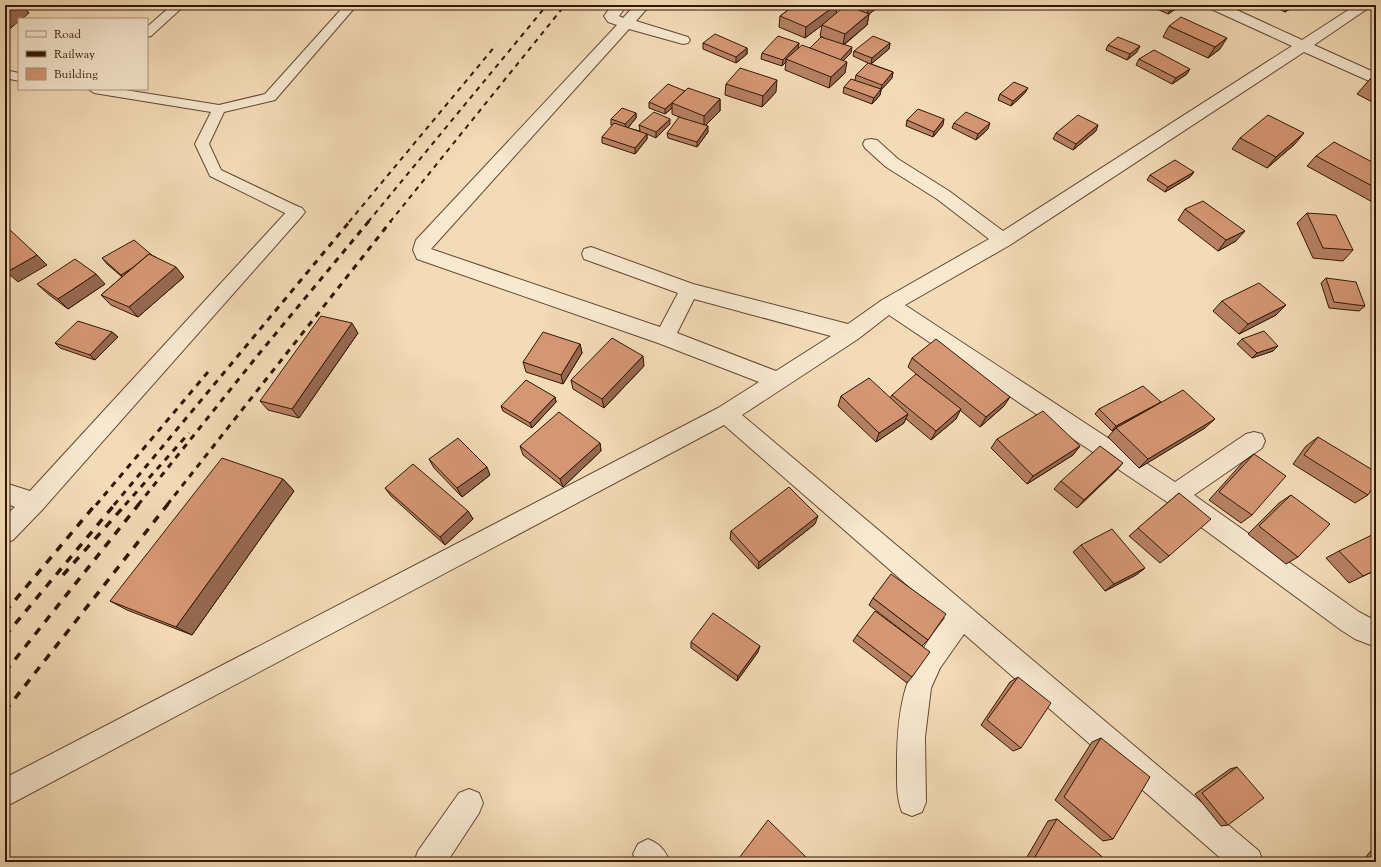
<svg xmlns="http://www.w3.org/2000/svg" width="1381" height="867" viewBox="0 0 1381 867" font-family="'Sorts Mill Goudy',serif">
<rect width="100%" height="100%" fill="#f3dbb7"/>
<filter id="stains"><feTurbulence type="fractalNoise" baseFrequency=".005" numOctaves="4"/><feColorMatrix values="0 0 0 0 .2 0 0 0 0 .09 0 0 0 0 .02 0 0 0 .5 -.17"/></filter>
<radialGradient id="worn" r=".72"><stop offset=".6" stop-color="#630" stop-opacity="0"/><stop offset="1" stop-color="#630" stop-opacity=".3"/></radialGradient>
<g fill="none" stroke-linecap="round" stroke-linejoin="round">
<!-- service casing -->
<g stroke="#634831" stroke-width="2">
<g id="service">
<path d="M172,5H185L151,36L147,37V27Z"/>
<path d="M345,5H357L275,100L224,112L209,144L221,170L301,208L303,212L301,216L296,217L291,216L210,176L195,144L211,112L94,93L88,89H119L219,105L265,94Z"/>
<path d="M5,70L19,73V81L5,78Z"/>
</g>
</g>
<!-- minor casing -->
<g stroke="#634831" stroke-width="2">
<g id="minor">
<path d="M612,5H627L619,16L623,18L635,5H650L636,21L688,37L690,40L688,43L683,44L629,29L431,249L660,327L678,293L584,259L582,254L584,249L591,247L693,284L848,324L882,300L989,239L937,199L886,167L865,148L863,144L865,140L871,139L877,140L898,159L949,191L1003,231L1292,46L1209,8L1207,5H1226L1302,40L1356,5H1373L1314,45L1376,73V84L1304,52L1010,245L905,305L1175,482L1246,434L1254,432L1262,434L1265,441L1262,448L1194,495L1359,612L1376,621V647L1355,639L1341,630L1167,502L889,315L858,339L742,415L1259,851L1263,862H1225L964,634L940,668L931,688L925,737L926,802L922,812L912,816L902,812C896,797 897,780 897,764C897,703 906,666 945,618L724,425L5,807V778L718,408L759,382L658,343L417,259L413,250L416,240L617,25L608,22L604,16ZM694,299L831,336L776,371L677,333Z"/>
<path d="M296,206L302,208L305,212L302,216L42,510L13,540L5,543V516L15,507L5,503V483L30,491L290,208Z"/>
<path d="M469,789L479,793L483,803L479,813L447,862H414L418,851L459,793Z"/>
<path d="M648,839C660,844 665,850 670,862H637L633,854L638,844Z"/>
</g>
</g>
<!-- service -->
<use href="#service" fill="#f7e8d0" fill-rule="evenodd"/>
<!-- minor -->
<use href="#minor" fill="#f7e8d0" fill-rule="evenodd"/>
<!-- rail-far2 -->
<g stroke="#331704" stroke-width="2" stroke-dasharray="5 5" stroke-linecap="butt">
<path d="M349,222L496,45"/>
<path d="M368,222L547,5"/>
<path d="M390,222L565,5"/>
</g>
<!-- rail-far1 -->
<g stroke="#331704" stroke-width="3" stroke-dasharray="6 6" stroke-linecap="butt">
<path d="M96,505L208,372"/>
<path d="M114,505L350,221"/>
<path d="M125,505L189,433"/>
<path d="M138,505L258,355L369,221"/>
<path d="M167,505L391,221"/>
</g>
<!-- rail -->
<g stroke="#331704" stroke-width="3.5" stroke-dasharray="8 8" stroke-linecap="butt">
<path d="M63,575L126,504"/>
<path d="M5,612L96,504"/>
<path d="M5,636L115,504"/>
<path d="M5,672L139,504"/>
<path d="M5,711L168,504"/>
</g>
</g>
<!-- wall -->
<g fill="#b78164" stroke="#331704">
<path d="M795,5H837L836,14L848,6V5H878L877,8L869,14L867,25L844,45L851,53L843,61L845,73L829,88L785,70L786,62L782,66L761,59L762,53L799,43L798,48H810L824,38L820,36L822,25L805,38L779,27L780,16Z"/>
<path d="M943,5H959L956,9Z"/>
<path d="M1148,5H1182L1168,14Z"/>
<path d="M1271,5H1296L1285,12Z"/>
<path d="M1169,26L1220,49L1208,58L1163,37Z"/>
<path d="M703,43L747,48V54L736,63L703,49Z"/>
<path d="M890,43L889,49L871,64L893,72L892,78L881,90L880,95L872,104L843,93L844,87L855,80L856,75L868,63L853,56L854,51Z"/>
<path d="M1108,45L1137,52L1127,60L1106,50Z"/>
<path d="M1139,59L1187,74L1172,84L1136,65Z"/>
<path d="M1376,74V104L1357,94L1370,79Z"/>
<path d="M726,84L776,92L762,107L725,95Z"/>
<path d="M685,91L720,99V111L706,125L708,132L697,147L668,138L667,133L686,120L672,114V108L665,114L649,108V102Z"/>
<path d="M1025,93L1011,106L998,100L1000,94Z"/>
<path d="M636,113V118L628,128L640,131L639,125L670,124L656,138L647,134V139L635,154L602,143V137L613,125H611V119Z"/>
<path d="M907,120L943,125L933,137L906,126Z"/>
<path d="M954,123L988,129L976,140L952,128Z"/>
<path d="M1096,131L1073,150L1053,139L1056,133Z"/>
<path d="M1240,138L1295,144L1267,168L1232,149Z"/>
<path d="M1316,156L1376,164V204L1307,166Z"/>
<path d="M1194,172L1190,177L1165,192L1147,180L1150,175Z"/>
<path d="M1185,209L1236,241L1218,251L1178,220Z"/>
<path d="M1307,213L1353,250L1343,261L1313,258L1297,223Z"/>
<path d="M154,256L184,277L138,317L111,305L101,295L122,277L107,264L102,258Z"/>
<path d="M1326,278L1365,306L1359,311L1329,308L1321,283Z"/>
<path d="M37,284H105L68,309L48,294Z"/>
<path d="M1222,301L1276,315L1239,334L1213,311Z"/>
<path d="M112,332L118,337L95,360L60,348L55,343Z"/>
<path d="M358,333L299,418L268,410L260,401Z"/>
<path d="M1242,339L1273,351L1252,358L1237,344Z"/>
<path d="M580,344L582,353L563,384L526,372L523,362Z"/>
<path d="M912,358L1004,406L980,427L960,410L956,419L931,440L905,418L904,423L876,442L838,406L841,396L890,398L892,395L930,386L908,367Z"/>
<path d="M644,366L604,408L573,389L571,380Z"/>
<path d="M555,397L556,402L532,428L503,411L501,406Z"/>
<path d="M1161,402L1205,428L1139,468L1108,437L1115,429L1112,431L1095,414L1099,409Z"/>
<path d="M1318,437L1368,495L1355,503L1293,464L1306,446Z"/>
<path d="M997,439L1080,446L1073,455L1027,484L991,448Z"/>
<path d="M600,443L601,451L563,487L523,455L520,446Z"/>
<path d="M1254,454L1252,515L1241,523L1209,500L1243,462Z"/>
<path d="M429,459L490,475L462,497L434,468Z"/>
<path d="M1123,463L1077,508L1054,489L1061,481Z"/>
<path d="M283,479L294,491L192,635L127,610L110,601Z"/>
<path d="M385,488L468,511L473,519L445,545L391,496Z"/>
<path d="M1179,493L1169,556L1160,563L1129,536Z"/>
<path d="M1291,495L1298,557L1286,564L1248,534L1279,503Z"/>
<path d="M815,524L758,569L730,539L731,531Z"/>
<path d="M1081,545L1145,568L1136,575L1105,591L1073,552Z"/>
<path d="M1339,551L1376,570L1349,583L1326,558Z"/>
<path d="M873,598L928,640L922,646L912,677L907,683L853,641L857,635L922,646L869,605Z"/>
<path d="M691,642L758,652L737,681L691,648Z"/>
<path d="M1018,677L1021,748L1013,751L981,725L1010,682Z"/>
<path d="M1101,738L1113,839L1103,841L1055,800L1092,742Z"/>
<path d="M1237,767L1228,825L1221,826L1195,794L1230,769Z"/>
<path d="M1057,819L1106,862H1024L1048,821Z"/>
<path d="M1376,845V862H1365L1363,860Z"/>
</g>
<!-- shaded-wall -->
<g fill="#956951" stroke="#331704">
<path d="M17,5H23L29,13L22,19H19V21L5,33V15Z"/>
<path d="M836,5H837L836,15L805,38L806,27Z"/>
<path d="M875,5H878L877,8L869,14L867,25L843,45L845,34L867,16L868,10Z"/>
<path d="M957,5H959L956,9Z"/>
<path d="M1173,5H1182L1168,14Z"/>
<path d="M1289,5H1296L1285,12Z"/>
<path d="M1227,38L1220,49L1208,58L1215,47Z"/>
<path d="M799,43L798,49L786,59V62L782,66L783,60Z"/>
<path d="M890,43L889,49L871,64L872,58Z"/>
<path d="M1140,46L1137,52L1127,60L1130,54Z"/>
<path d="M852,47L851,53L837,67L838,62Z"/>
<path d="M747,48V54L736,63V57Z"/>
<path d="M847,62L845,73L829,88L831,77Z"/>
<path d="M1190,69L1187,74L1172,84L1176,78Z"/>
<path d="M893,72L892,78L881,90L880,95L872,104L874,98L881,89L882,85Z"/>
<path d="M777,80L776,92L762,107L763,96Z"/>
<path d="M1028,88L1025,93L1011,106L1013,101Z"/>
<path d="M685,91L672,103V108L665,114V109Z"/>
<path d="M720,99V111L704,127V116Z"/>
<path d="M636,113V118L626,130L625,124Z"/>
<path d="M670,119V124L656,138V132Z"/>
<path d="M944,119L943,125L933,137L934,132Z"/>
<path d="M990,123L988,129L976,140L978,134Z"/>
<path d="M1098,125L1096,131L1073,150L1076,144Z"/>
<path d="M708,126V132L697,147V142Z"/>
<path d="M1304,133L1295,144L1267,168L1276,157Z"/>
<path d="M647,134V139L635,154V148Z"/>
<path d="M1194,172L1190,177L1165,192L1168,187Z"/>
<path d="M1245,231L1236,241L1218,251L1226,240Z"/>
<path d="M37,255L47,265L18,282L7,272Z"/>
<path d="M153,256L126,280L121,275Z"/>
<path d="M176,267L184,277L138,317L129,307Z"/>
<path d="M96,274L105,284L68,309L58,299Z"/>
<path d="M1286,305L1276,315L1239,334L1248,324Z"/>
<path d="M352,323L358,333L299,418L292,409Z"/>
<path d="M112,332L118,337L95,360L90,355Z"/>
<path d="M580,344L582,353L563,384L561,375Z"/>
<path d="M1278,346L1273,351L1252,358L1257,353Z"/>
<path d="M643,356L644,366L604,408L602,399Z"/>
<path d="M555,397L556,402L532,428L530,423Z"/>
<path d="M1010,397L1004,406L980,427L986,417Z"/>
<path d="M1161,402L1116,428L1112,431L1116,426Z"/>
<path d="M961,409L956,419L931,440L936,431Z"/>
<path d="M908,414L904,423L876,442L879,433Z"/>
<path d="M1215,419L1205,428L1139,468L1148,459Z"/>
<path d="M600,443L601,451L563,487L560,479Z"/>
<path d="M1080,446L1073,455L1027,484L1033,476Z"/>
<path d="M1123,463L1115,472L1077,508L1084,500Z"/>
<path d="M487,467L490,475L462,497L457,488Z"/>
<path d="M283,479L294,491L192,635L176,627Z"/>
<path d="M468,511L473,519L445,545L440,537Z"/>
<path d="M818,516L815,524L758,569L759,562Z"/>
<path d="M1145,568L1136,575L1105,591L1114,584Z"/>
<path d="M760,646L758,652L737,681L738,676Z"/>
</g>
<!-- building -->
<g fill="#d59674" stroke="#331704">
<path d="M5,5H17L5,15Z"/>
<path d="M795,5H836L806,27L780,16Z"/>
<path d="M846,5L869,14L845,34L822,25Z"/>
<path d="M856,5H875L868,10Z"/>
<path d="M1181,17L1227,38L1215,47L1169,26Z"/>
<path d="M715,34L747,48L736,57L703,43Z"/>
<path d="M778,36L799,43L783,60L762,53Z"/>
<path d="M873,36L890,43L872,58L854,51Z"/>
<path d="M821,37L852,47L840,60L810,48Z"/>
<path d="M1118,37L1140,46L1130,54L1108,45Z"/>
<path d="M802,45L847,62L831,77L786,59Z"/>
<path d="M1154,50L1190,69L1176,78L1139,59Z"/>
<path d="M868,63L893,72L882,85L856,75Z"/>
<path d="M740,68L777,80L763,96L726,84Z"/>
<path d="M1376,74V81L1370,79Z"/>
<path d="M851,79L881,89L874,98L844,87Z"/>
<path d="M1014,82L1028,88L1013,101L1000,94Z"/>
<path d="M668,84L685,91L665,109L649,102Z"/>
<path d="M688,88L720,99L704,116L672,103Z"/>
<path d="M622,108L636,113L625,124L611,119Z"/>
<path d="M918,109L944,119L934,132L907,120Z"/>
<path d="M654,112L670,119L656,132L639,125Z"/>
<path d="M966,112L990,123L978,134L954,123Z"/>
<path d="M1078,115L1098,125L1076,144L1056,133Z"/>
<path d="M1268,115L1304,133L1276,157L1240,138Z"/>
<path d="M679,117L708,126L697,142L667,133Z"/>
<path d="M614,123L647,134L635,148L602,137Z"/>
<path d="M1334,142L1376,164V188L1316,156Z"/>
<path d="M1175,160L1194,172L1168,187L1150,175Z"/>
<path d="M1203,201L1245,231L1226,240L1185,209Z"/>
<path d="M1307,213L1336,215L1353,250L1323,248Z"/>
<path d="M10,230L37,255L7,272L5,270V232Z"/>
<path d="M134,240L153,256L149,254L132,268L121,275L102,258Z"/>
<path d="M149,254L176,267L129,307L101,295Z"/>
<path d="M75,259L96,274L58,299L37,284Z"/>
<path d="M1326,278L1356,282L1365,306L1334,302Z"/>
<path d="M1259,283L1286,305L1248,324L1222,301Z"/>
<path d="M321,316L352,323L292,409L260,401Z"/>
<path d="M78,321L112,332L90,355L55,343Z"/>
<path d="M1264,331L1278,346L1257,353L1242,339Z"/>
<path d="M543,332L580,344L561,375L523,362Z"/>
<path d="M612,338L643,356L602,399L571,380Z"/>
<path d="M936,339L1010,397L986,417L912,358Z"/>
<path d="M916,374L961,409L936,431L892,395Z"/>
<path d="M869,378L908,414L879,433L841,396Z"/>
<path d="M526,380L555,397L530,423L501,406Z"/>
<path d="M1143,386L1161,402L1116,426L1099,409Z"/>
<path d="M1183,390L1215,419L1148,459L1116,428Z"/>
<path d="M1043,411L1080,446L1033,476L997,439Z"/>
<path d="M559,412L600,443L560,479L520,446Z"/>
<path d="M1318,437L1376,472V482L1368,495L1304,455Z"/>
<path d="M458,438L487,467L457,488L429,459Z"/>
<path d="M1100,446L1123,463L1084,500L1061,481Z"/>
<path d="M1254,454L1286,476L1252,515L1219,492Z"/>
<path d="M222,458L283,479L176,627L110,601Z"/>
<path d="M413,464L468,511L440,537L385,488Z"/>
<path d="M789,487L818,516L759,562L731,531Z"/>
<path d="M1179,493L1211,519L1169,556L1138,528Z"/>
<path d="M1291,495L1330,524L1298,557L1259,526Z"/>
<path d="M1112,529L1145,568L1114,584L1081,545Z"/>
<path d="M1376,533V570L1363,576L1339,551Z"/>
<path d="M891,574L946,614L928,640L873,598Z"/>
<path d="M875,611L930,652L912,677L857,635Z"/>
<path d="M713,613L760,646L738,676L691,642Z"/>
<path d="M1018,677L1051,703L1021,748L987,720Z"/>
<path d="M1101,738L1150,777L1113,839L1064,797Z"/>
<path d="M1237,767L1264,798L1228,825L1202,793Z"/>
<path d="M1057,819L1106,860V862H1032Z"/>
<path d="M768,820L811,862H736Z"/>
</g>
<!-- margin -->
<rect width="1381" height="867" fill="none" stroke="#f3dbb7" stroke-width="20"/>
<rect x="6" y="6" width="1369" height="855" fill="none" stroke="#331704" stroke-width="2"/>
<rect x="10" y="10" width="1361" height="847" fill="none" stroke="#331704"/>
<!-- legend -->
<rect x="18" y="18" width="130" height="72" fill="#f7e8d0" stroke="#a9947e"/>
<rect x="26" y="31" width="20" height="6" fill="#f7e8d0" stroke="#a9947e"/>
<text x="54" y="38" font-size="12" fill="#331704">Road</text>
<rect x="26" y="51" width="20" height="6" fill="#331704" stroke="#a9947e"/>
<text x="54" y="58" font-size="12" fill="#331704">Railway</text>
<rect x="26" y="68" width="20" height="12" fill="#d59674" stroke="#a9947e"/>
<text x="54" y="78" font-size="12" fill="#331704">Building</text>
<rect width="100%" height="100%" filter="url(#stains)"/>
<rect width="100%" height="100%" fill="url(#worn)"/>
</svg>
